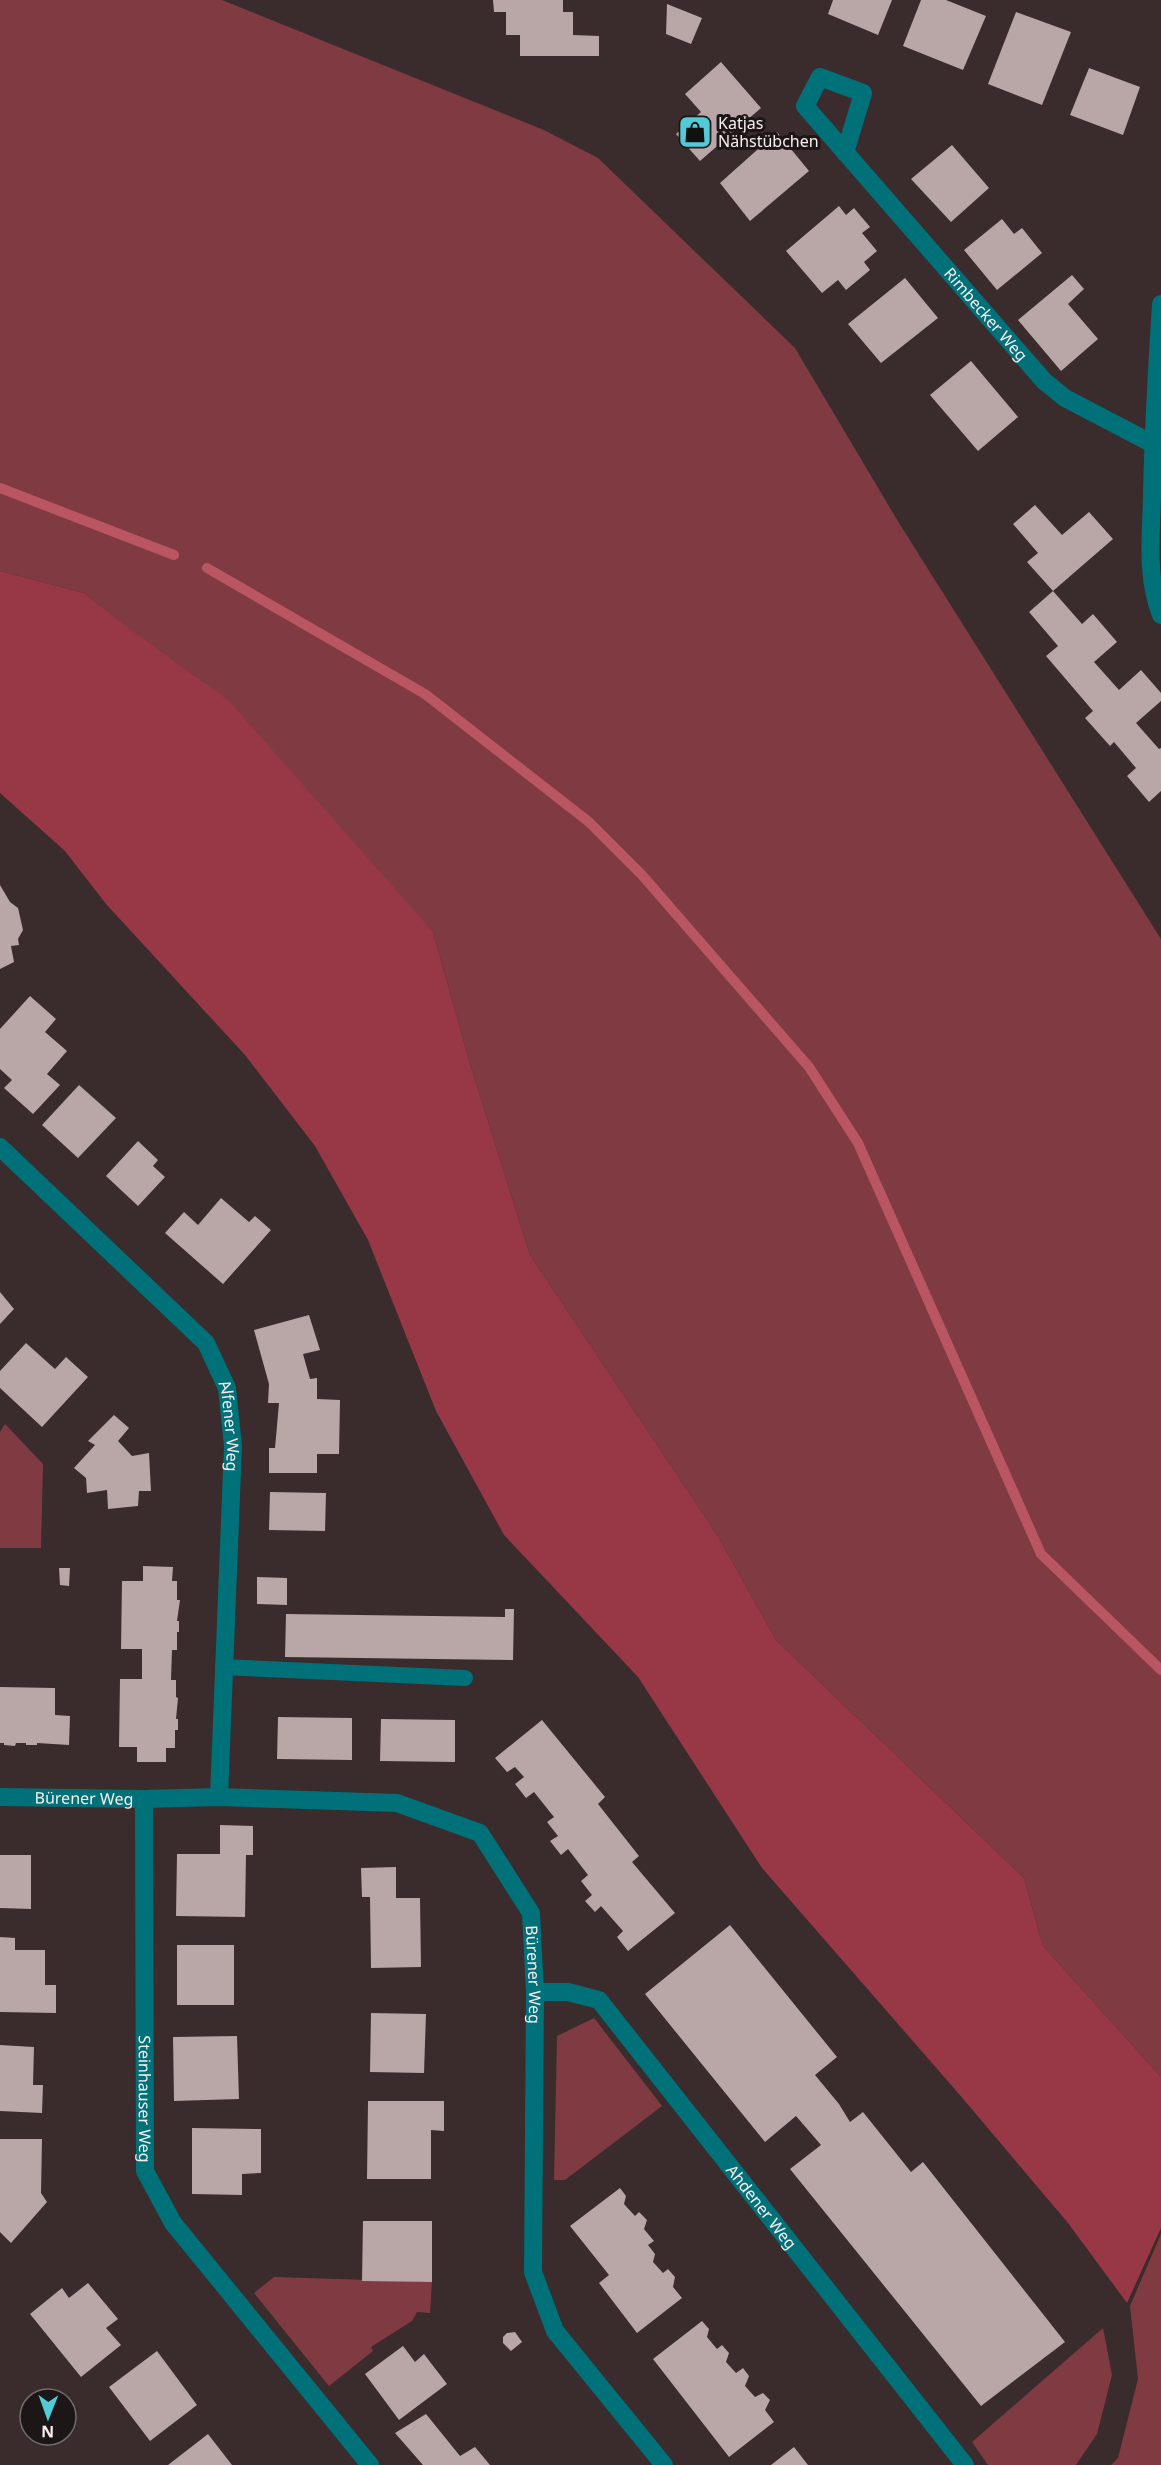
<svg xmlns="http://www.w3.org/2000/svg" width="1161" height="2465" viewBox="0 0 1161 2465" font-family="'Noto Sans',sans-serif">
<rect width="100%" height="100%" fill="#3a2b2c"/>
<!-- green -->
<g fill="#803b42">
<path d="M0,0H222L544,130L598,158L795,348L899,523L1161,939V2077L1043,1946L1024,1878L776,1640L719,1538L530,1255L471,1067L433,932L126,627L84,593L0,571Z"/>
<path d="M5,1424L43,1464L41,1548H0V1432Z"/>
<path d="M594,2018L662,2106L565,2180H554L557,2036Z"/>
<path d="M1161,2234V2465H1111L1118,2458L1138,2379L1130,2306Z"/>
<path d="M274,2277L432,2282L430,2313L417,2312L412,2321L371,2347L373,2351L329,2386L254,2293Z"/>
<path d="M1103,2328L1112,2375L1097,2434L1076,2465H988L972,2442Z"/>
</g>
<!-- forest -->
<path fill="#983745" d="M0,571L84,593L127,627L229,701L433,932L471,1067L530,1255L719,1538L776,1640L1024,1878L1043,1946L1161,2077V2228L1127,2303L1068,2223L959,2094L762,1868L638,1677L504,1535L436,1411L368,1240L315,1146L245,1055L106,904L65,851L0,793Z"/>
<g fill="none" stroke-linecap="round" stroke-linejoin="round">
<!-- stream -->
<g stroke="#ba5661" stroke-width="10">
<path d="M0,488L174,555"/>
<path d="M207,568L425,694L589,822L642,875L809,1067L858,1143L1041,1554L1161,1670"/>
</g>
</g>
<!-- building -->
<g fill="#b9a6a7">
<path d="M493,0H563V12H573V35L599,36V56H520V35H506V12H494Z"/>
<path d="M833,0H892L878,35L828,14Z"/>
<path d="M921,0H946L986,16L963,70L903,46Z"/>
<path d="M667,4L702,18L691,44L666,34Z"/>
<path d="M1016,12L1071,32L1042,105L988,84Z"/>
<path d="M721,62L761,108L700,161L676,134L701,112L685,94Z"/>
<path d="M1089,68L1140,87L1123,135L1070,115Z"/>
<path d="M777,132L809,171L750,221L720,183Z"/>
<path d="M952,145L989,188L951,222L911,179Z"/>
<path d="M839,206L846,215L854,208L870,227L862,233L877,251L864,262L870,270L846,290L838,280L822,293L786,251Z"/>
<path d="M1002,219L1014,234L1022,228L1042,253L997,290L964,250Z"/>
<path d="M1072,275L1084,289L1068,304L1098,339L1061,371L1018,320Z"/>
<path d="M905,278L938,318L881,363L848,324Z"/>
<path d="M971,361L1018,417L978,451L930,395Z"/>
<path d="M1035,505L1062,535L1089,512L1113,539L1053,591L1082,624L1093,614L1117,642L1094,662L1119,690L1141,670L1161,693V701L1136,723L1159,749L1161,748V791L1149,802L1127,776L1136,768L1114,742L1110,746L1085,718L1093,711L1046,656L1058,646L1029,612L1053,591L1027,562L1038,553L1013,524Z"/>
<path d="M0,885L10,902L18,908L23,930L18,939L19,945L11,946L14,962L0,969Z"/>
<path d="M30,996L56,1019L45,1032L67,1051L47,1074L60,1085L33,1114L4,1088L12,1080L0,1069V1029Z"/>
<path d="M79,1085L116,1118L78,1158L42,1125Z"/>
<path d="M138,1141L158,1160L153,1166L165,1177L138,1206L106,1176Z"/>
<path d="M221,1198L249,1222L255,1216L271,1230L223,1284L165,1233L184,1212L198,1225Z"/>
<path d="M0,1292L14,1309L0,1324Z"/>
<path d="M309,1315L320,1350L303,1354L310,1379L317,1378V1399L340,1400L339,1454H317V1473H269V1448H275L279,1403H268L269,1384L254,1330Z"/>
<path d="M26,1343L55,1369L66,1357L88,1377L42,1427L0,1388V1371Z"/>
<path d="M114,1415L129,1428L118,1441L132,1456L149,1453L151,1491H139L138,1506L108,1509L107,1490L87,1493L86,1478L74,1468L95,1445L88,1441Z"/>
<path d="M270,1492L326,1493L325,1531L269,1530Z"/>
<path d="M143,1566L173,1567L172,1581H177V1600H180L177,1621H179V1632H177V1650H172L171,1680H176V1697L178,1698L176,1719H178V1730H175V1748H166V1762H137V1747H119L120,1679H142V1649H121L122,1581H143Z"/>
<path d="M59,1568H70L69,1586L60,1585Z"/>
<path d="M257,1577L287,1578V1605L257,1604Z"/>
<path d="M505,1609H514L513,1660L285,1657L286,1614L505,1617Z"/>
<path d="M0,1687L55,1688V1715L70,1716L69,1745L37,1743V1745H26V1743H16L15,1746L4,1745V1743H0Z"/>
<path d="M278,1717L352,1718V1760L277,1759Z"/>
<path d="M381,1719L455,1720V1762L380,1761Z"/>
<path d="M542,1720L605,1797L598,1804L639,1856L632,1862L675,1913L628,1951L617,1937L623,1931L608,1914L601,1906L595,1912L585,1901L592,1895L581,1881L588,1875L568,1849L561,1855L550,1841L558,1836L547,1822L554,1817L534,1792L526,1798L515,1784L524,1777L515,1767L507,1772L495,1758Z"/>
<path d="M220,1825L253,1826V1855H246L245,1917L176,1916L177,1854H220Z"/>
<path d="M0,1855H31V1909L0,1908Z"/>
<path d="M396,1867V1898H420L421,1967L371,1968L370,1897H362L361,1868Z"/>
<path d="M730,1925L837,2057L815,2075L839,2104L850,2122L863,2112L911,2172L923,2162L1065,2342L981,2406L790,2169L821,2145L796,2116L765,2142L645,1994Z"/>
<path d="M0,1937L15,1938V1950H45V1985H56V2013L0,2012Z"/>
<rect x="177" y="1945" width="57" height="60"/>
<path d="M371,2013L426,2014L424,2073L370,2072Z"/>
<path d="M237,2036L239,2099L174,2101L173,2037Z"/>
<path d="M0,2045L34,2047L33,2085H43L42,2113L0,2111Z"/>
<path d="M368,2101H444V2131L431,2130V2179H367Z"/>
<path d="M192,2128L261,2129V2173L242,2174V2195L192,2194Z"/>
<path d="M0,2139H42L41,2193L47,2202L11,2243L0,2232Z"/>
<path d="M620,2188L626,2196L624,2204L635,2216L639,2212L647,2220L644,2229L654,2241L648,2245L655,2254L653,2262L663,2273L668,2269L675,2277L673,2287L682,2298L637,2333L599,2283L609,2275L570,2226Z"/>
<path d="M363,2221H432V2282L362,2281Z"/>
<path d="M88,2283L118,2319L106,2328L121,2345L81,2377L30,2314L62,2288L69,2298Z"/>
<path d="M702,2321L709,2329L707,2337L717,2349L722,2345L729,2353L726,2362L736,2373L743,2368L749,2376L745,2386L755,2397L763,2393L770,2400L765,2410L774,2422L729,2457L653,2359Z"/>
<path d="M515,2332L522,2342L511,2351L503,2343V2337L507,2333Z"/>
<path d="M403,2346L415,2362L424,2354L447,2384L399,2420L365,2374Z"/>
<path d="M157,2351L197,2405L150,2441L109,2387Z"/>
<path d="M426,2414L460,2456L475,2447L490,2465H423L395,2433Z"/>
<path d="M208,2434L232,2465H168Z"/>
<path d="M794,2447L808,2465H771Z"/>
</g>
<g fill="none" stroke-linecap="round" stroke-linejoin="round">
<!-- lane -->
<path stroke="#007079" stroke-width="16" d="M223,1667L465,1678"/>
<!-- street -->
<g stroke="#007079" stroke-width="18">
<path id="s1" d="M845,153L863,93L820,77L805,106L1044,381L1065,398L1153,444"/>
<path d="M1161,304C1157,368 1153,433 1152,497C1151,537 1146,577 1161,615"/>
<path id="s2" d="M0,1147L206,1343L227,1388L233,1446L219,1797"/>
<path id="s3" d="M0,1797L144,1799L219,1797L397,1803L480,1833L531,1913L535,1992L533,2272L555,2331L664,2465"/>
<path id="s4" d="M144,1799L145,2171L173,2223L370,2465"/>
<path id="s5" d="M535,1992H568L599,2000L965,2465"/>
</g>
</g>
<!-- icons -->
<defs>
<g id="shop-square" transform="scale(1.725)"><rect x="-9" y="-9" width="18" height="18" rx="4" fill="#52cbd8" stroke="#1c1616"/><path d="M-5-2.5h2.3a2.7 3.5 0 0 1 5.4 0H5L5.5 6h-11ZM-1.5-2.5h3a1.5 2.3 0 0 0-3 0Z" fill="#111"/></g>
</defs>
<g fill-rule="evenodd">
<use href="#shop-square" x="695" y="132"/>
</g>
<g text-anchor="middle" dominant-baseline="central" stroke-width="6" stroke-linejoin="round" paint-order="stroke">
<!-- poi labels -->
<g font-size="16" fill="#f8eeee" stroke="#1c1616" text-anchor="start">
<text x="718" y="123">Katjas<tspan x="718" dy="18">Nähstübchen</tspan></text>
</g>
<!-- street labels -->
<g font-size="16" fill="#f8eeee" stroke="#1c1616">
<text stroke="none"><textPath href="#s1" startOffset="417">Rimbecker Weg</textPath></text>
<text stroke="none"><textPath href="#s2" startOffset="372">Alfener Weg</textPath></text>
<text stroke="none"><textPath href="#s3" startOffset="84">Bürener Weg</textPath></text>
<text stroke="none"><textPath href="#s3" startOffset="642">Bürener Weg</textPath></text>
<text stroke="none"><textPath href="#s4" startOffset="300">Steinhauser Weg</textPath></text>
<text stroke="none"><textPath href="#s5" startOffset="328">Ahdener Weg</textPath></text>
</g>
</g>
<!-- north arrow -->
<g transform="translate(48 2417) rotate(181)"><circle r="28" fill="#1c1616" stroke="#746c6c" stroke-width="1.5"/>
<path d="M0-4.5L10 22L0 15L-10 22Z" fill="#52cbd8"/>
<text y="-9" font-size="16" font-weight="bold" text-anchor="middle" fill="#f8eeee">N</text>
</g>
</svg>
